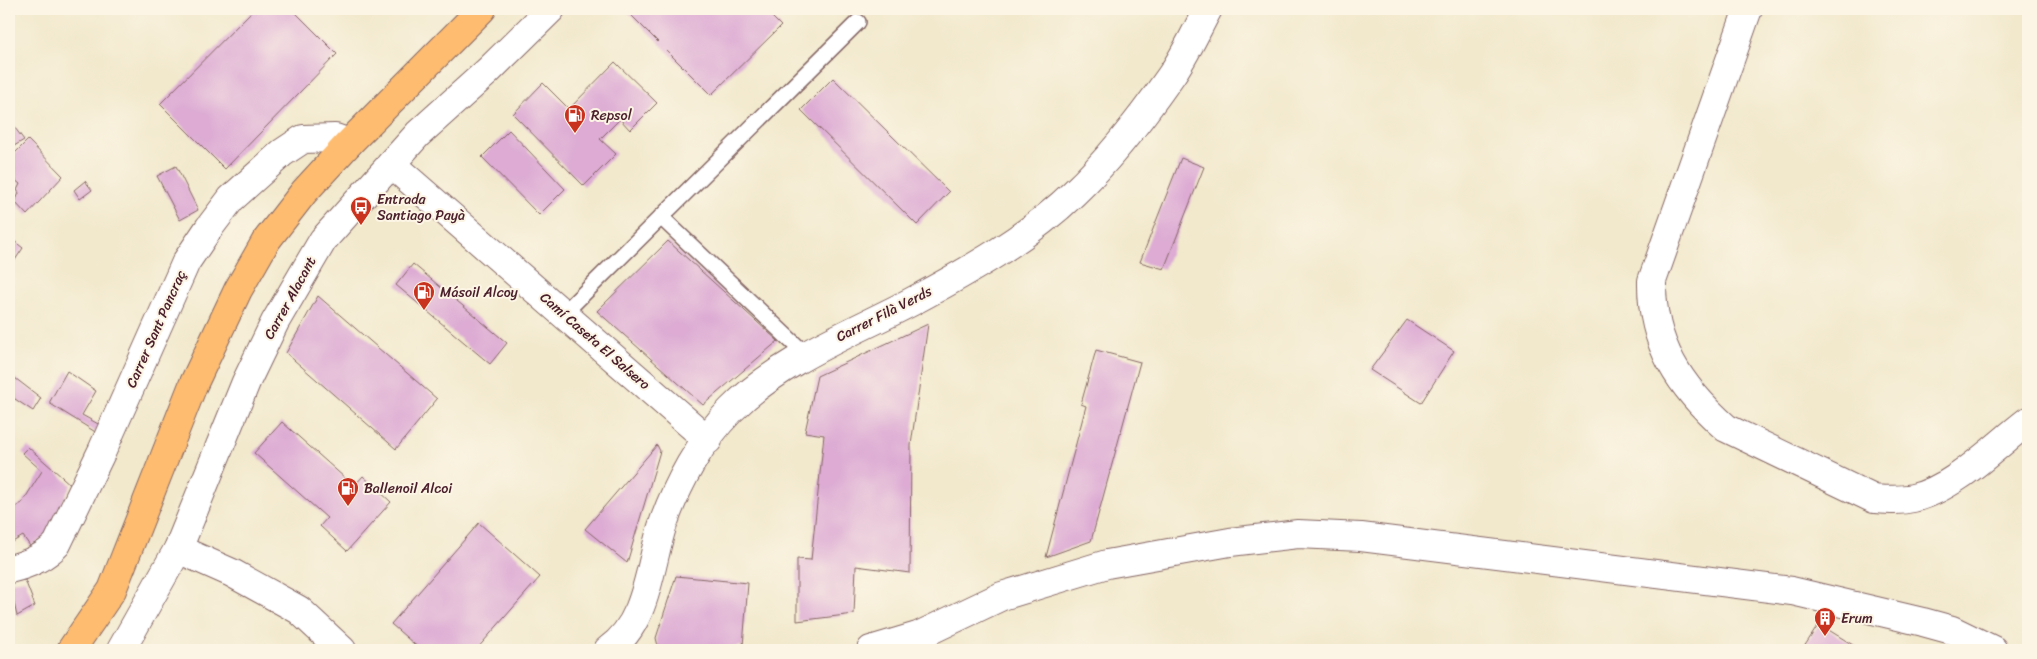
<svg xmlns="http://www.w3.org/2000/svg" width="2037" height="659" viewBox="0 0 2037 659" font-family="Sriracha,sans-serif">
<rect width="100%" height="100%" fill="#fcf5e5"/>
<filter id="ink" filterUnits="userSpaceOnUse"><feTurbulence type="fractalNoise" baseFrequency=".02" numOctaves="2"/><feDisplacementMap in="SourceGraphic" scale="10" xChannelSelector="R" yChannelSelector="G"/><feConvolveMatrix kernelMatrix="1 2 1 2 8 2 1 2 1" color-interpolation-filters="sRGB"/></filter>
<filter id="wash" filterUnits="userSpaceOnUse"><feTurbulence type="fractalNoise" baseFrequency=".0096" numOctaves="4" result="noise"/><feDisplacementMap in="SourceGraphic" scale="20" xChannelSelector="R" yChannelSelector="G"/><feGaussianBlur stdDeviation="1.12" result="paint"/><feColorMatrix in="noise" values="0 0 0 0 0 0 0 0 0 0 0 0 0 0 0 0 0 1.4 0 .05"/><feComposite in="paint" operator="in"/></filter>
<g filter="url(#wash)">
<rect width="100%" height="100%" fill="#f2e9cd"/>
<g id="blocks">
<!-- building -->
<g fill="#ddabd4">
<path d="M254,9H292L337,54L225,169L160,104Z"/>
<path d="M625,9H764L781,26L711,95Z"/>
<path d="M615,62L657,103L630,130L620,119L600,139L616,154L584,186L513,114L543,83L569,109Z"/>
<path d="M833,78L949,192L917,225L801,110Z"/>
<path d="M9,120L24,140L9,149Z"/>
<path d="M509,130L565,189L539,215L482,157Z"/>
<path d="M28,140L63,176L27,215L15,202L19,193L17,190L20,184L14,179L10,184L9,182V159Z"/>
<path d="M1181,158L1204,167L1164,269L1140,262Z"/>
<path d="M176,166L198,210L180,220L157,176Z"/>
<path d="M85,181L92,190L80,199L74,190Z"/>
<path d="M9,237L23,248L9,269Z"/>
<path d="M668,241L778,341L703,405L597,311Z"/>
<path d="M413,264L507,343L490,364L396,285Z"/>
<path d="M318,296L437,399L396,449L286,353Z"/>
<path d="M1407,320L1454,351L1421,403L1370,370Z"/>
<path d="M928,324L911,445L910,573L856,566L854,614L797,621V559L811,560L824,435L805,432L817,376Z"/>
<path d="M1096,350L1140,362L1091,541L1046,557L1086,406L1081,404Z"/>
<path d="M67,371L96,391L82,415L100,425L97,433L49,403Z"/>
<path d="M11,375L41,398L33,411L9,395V379Z"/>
<path d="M282,422L354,486L363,476L391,502L347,551L320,526L327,518L254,453Z"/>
<path d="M657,445L660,451L627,563L585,529Z"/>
<path d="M28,447L71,485L44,538L30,546L23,536L9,544V511L22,503L42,471L22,453Z"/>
<path d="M479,523L540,577L476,650H421L391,624Z"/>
<path d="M676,576L748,583L743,646L716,650H659L656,638Z"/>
<path d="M25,580L35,606L17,616L13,599L9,600V582Z"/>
<path d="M1819,624L1861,650H1802Z"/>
</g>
</g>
</g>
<g filter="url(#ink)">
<use href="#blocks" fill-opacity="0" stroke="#856664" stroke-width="1"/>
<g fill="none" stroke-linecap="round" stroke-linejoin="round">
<!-- service casing -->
<g stroke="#856664" stroke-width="18">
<g id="service">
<path d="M661,217L805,354"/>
<path d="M563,314L858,22"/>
</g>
</g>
<!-- minor casing -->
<g stroke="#856664" stroke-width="30">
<g id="minor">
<path d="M1748,9L1652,281C1651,344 1680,387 1726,428L1874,499C1888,500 1900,501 1913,498C1954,489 1995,446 2028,421"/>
<path d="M391,164L708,440"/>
<path d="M178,549L232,573L299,610L342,650"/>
<path d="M9,569C27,565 44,558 57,544L102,451L186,262L209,228L231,199L282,153L303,139L335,138L349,143"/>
<path d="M121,650L178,549L246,382L275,322L323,240L418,134L488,71L551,9"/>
<path d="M608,650C647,623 649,569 662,527C676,486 700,441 731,410C782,359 848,335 911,302C967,272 1028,238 1074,193C1110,159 1142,117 1170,77C1185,56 1196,31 1208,9"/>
<path d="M871,650L918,636L1002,596L1107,564L1230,542L1298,534L1361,537L1792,591L1923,622L1952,630L1993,650"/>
</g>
</g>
<!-- primary casing -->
<g stroke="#856664" stroke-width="30">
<path id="primary" d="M71,650L112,590L193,385L238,290L266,241L304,192L349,143L482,9"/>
</g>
<!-- service -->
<use href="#service" stroke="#fff" stroke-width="15"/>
<!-- minor -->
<use href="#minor" stroke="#fff" stroke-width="28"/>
<!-- primary -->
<use href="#primary" stroke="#fdbc70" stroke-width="28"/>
</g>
</g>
<!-- icons -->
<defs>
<g id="fuel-pin" transform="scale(1.125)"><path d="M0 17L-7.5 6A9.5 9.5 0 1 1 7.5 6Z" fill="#c8321e" stroke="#fcf5e5"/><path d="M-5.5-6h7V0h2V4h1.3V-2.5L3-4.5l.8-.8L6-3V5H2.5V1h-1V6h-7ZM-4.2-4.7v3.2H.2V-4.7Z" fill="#fff"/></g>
<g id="bus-pin" transform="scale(1.125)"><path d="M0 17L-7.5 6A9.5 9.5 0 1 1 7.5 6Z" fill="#c8321e" stroke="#fcf5e5"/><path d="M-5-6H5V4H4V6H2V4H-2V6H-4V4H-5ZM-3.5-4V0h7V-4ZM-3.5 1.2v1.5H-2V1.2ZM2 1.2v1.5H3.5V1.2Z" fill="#fff"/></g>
<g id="building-pin" transform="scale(1.125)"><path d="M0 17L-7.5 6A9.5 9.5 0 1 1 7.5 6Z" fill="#c8321e" stroke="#fcf5e5"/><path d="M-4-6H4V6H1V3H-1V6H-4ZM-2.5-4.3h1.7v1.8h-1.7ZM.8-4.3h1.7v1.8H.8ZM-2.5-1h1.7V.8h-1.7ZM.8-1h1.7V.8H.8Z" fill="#fff"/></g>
</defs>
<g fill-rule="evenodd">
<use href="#fuel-pin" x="575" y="115"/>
<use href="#bus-pin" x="361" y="207"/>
<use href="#fuel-pin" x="424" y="292"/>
<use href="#fuel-pin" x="348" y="488"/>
<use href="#building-pin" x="1825" y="618"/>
</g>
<g text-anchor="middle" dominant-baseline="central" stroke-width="4" stroke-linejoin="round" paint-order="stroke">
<!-- poi labels -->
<g font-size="14" fill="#4a1f2b" stroke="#fcf5e5" text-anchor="start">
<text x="591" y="115">Repsol</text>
<text x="377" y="199">Entrada<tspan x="377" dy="16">Santiago Payà</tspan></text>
<text x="440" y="292">Másoil Alcoy</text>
<text x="364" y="488">Ballenoil Alcoi</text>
<text x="1841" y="618">Erum</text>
</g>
<!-- street labels -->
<g font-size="14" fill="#4a1f2b" stroke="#fcf5e5">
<text transform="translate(290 298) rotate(-61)">Carrer Alacant</text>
<text transform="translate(884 314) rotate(-27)">Carrer Filà Verds</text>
<text transform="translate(156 329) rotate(-66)">Carrer Sant Pancraç</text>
<text transform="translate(595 341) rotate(41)">Camí Caseta El Salsero</text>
</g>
</g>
<!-- margin -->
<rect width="2037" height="659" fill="none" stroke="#fcf5e5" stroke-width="30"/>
</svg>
